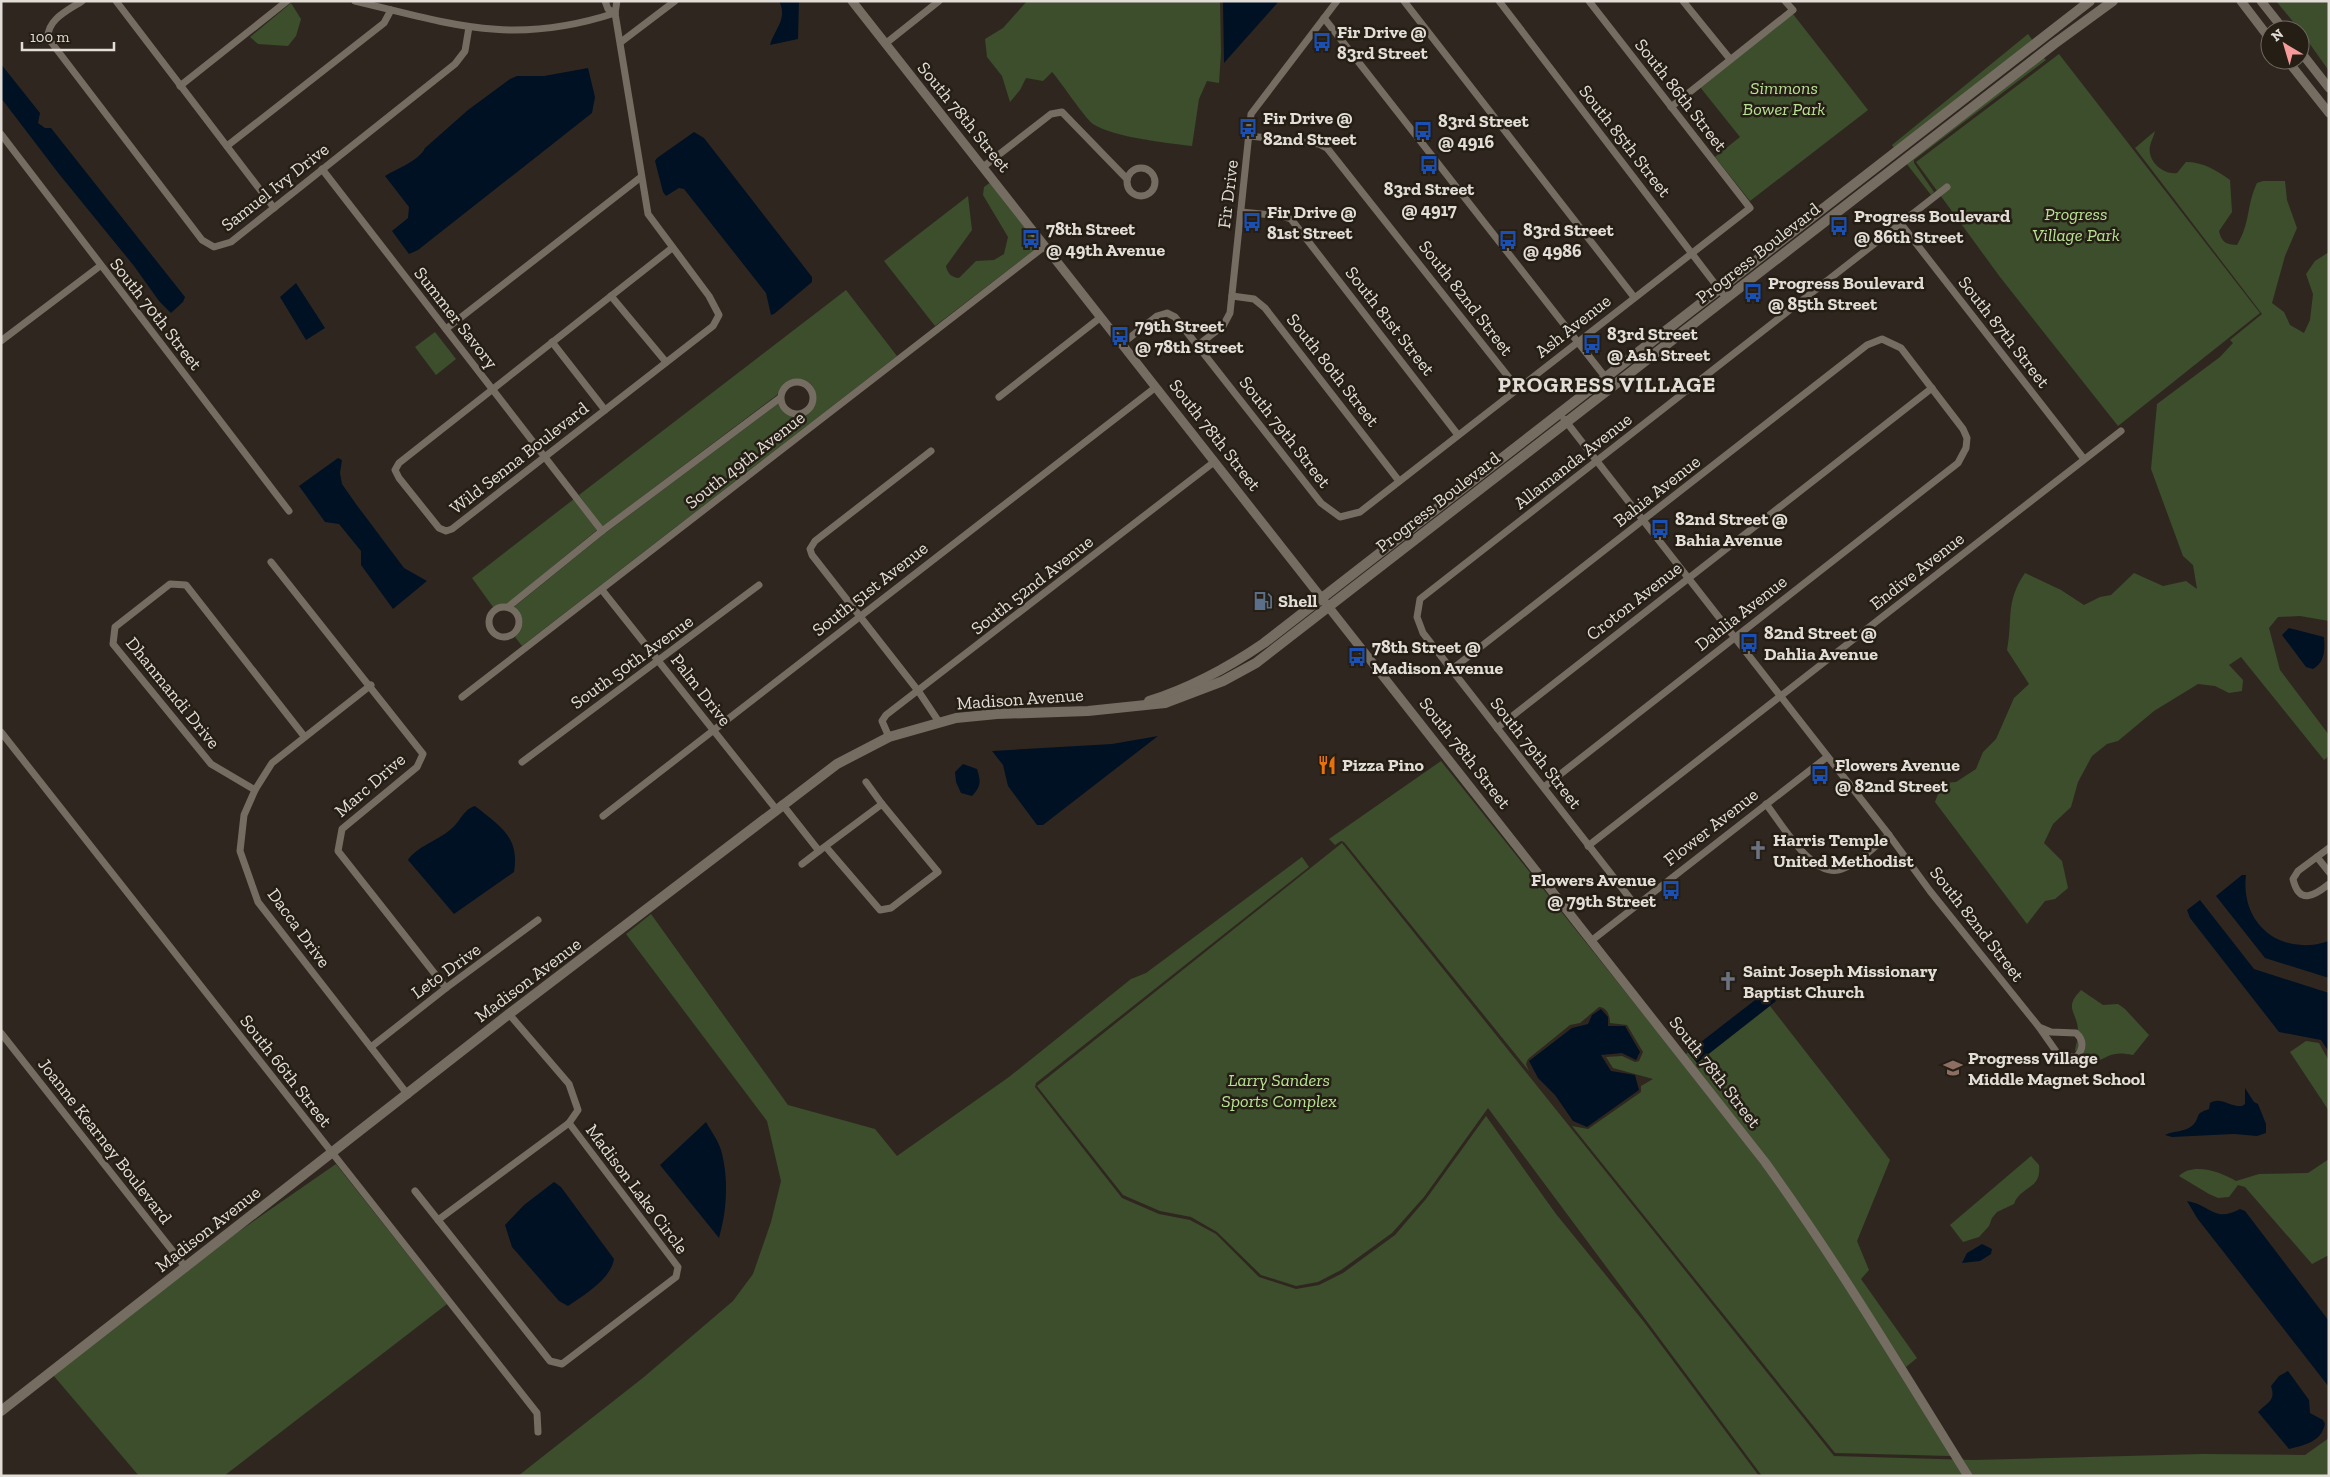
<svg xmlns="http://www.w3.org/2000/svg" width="2330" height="1477" viewBox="0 0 2330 1477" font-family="'Zilla Slab',serif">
<rect width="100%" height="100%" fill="#2f271f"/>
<!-- green -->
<g fill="#3c4e2b">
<path d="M1027,1H1220L1221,53L1219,83L1207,81L1199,99L1192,146C1168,143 1112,137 1093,124C1083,116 1062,83 1052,72L1043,81L1026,78L1020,90L1010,102L1002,76L987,57L985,39L1003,28Z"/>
<path d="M2276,1H2329V71L2300,30Z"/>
<path d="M291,3L301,19L296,36L288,46L258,44L250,37Z"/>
<path d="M1793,14L1868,110L1750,201L1715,157L1740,137L1700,87Z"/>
<path d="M2028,34L2033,41L1894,148L1892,145Z"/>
<path d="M2059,54L2260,313L2118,426L2000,277L1916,162Z"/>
<path d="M2043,57L2046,60L1914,160V163L1934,192L1931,195L1906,163Z"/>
<path d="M2155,131C2154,136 2151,141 2150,146C2147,161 2163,175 2177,173L2186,162C2203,162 2216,170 2230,180L2232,212L2219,231C2221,242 2227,245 2237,245C2251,222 2246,206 2257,183L2263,181H2285L2287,200L2297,228L2285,256L2272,303L2284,312L2290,325L2304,333L2310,320L2313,294L2306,274L2315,261L2329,252V621L2300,616L2278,617L2269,628L2280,670L2329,735V756L2324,760L2241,657L2229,665L2243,680L2242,691L2229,693L2215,686L2198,684L2154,711L2118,741L2107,744L2092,756L2078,782L2071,807L2053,824L2044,843L2062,861L2068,888L2055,899L2045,901L2027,924L1935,802L1942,783L1956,782L1976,769L1983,752L1996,739L2014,698L2029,684L2007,650C2013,619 2005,602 2025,573L2061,590L2084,605L2100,597L2111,595L2134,573L2163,586L2186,581L2197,589L2193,565L2183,556L2151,469L2157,404L2220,357L2233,343L2230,340L2262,314L2135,148Z"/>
<path d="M991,182L1041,245L935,326L884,261L968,196L972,230L946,266C947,273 952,278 959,278L976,261L994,260L1004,254L1008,237L983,195L984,187Z"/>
<path d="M846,290L897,356L522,646L515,637C526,628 524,616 514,607L604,534L779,403C802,445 837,381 797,379C786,378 781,387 777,395L602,527L579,495Z"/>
<path d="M435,332L456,359L436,375L415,347Z"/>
<path d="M574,499L597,530L507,604L493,607L472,578Z"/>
<path d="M1441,761L1763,1164L1889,1351L1899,1373L1951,1456L1835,1453L1572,1126L1588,1129L1641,1092V1086L1653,1079L1613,1068L1606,1057L1622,1056L1635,1062L1639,1061L1643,1052L1627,1025L1610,1023C1610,1016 1607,1007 1599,1007L1580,1023L1570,1025L1528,1059L1526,1064L1529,1071L1344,842L1341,841L1335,845L1329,839Z"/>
<path d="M1342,843L1834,1456L1973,1460L2202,1454L2305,1455L2329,1438V1476H1762L1488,1108L1424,1197L1392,1233L1341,1270L1318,1282L1296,1286L1261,1275L1217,1232L1191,1217L1160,1211L1123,1195L1037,1086Z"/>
<path d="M1302,857L1309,867L1036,1083L1035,1087L1122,1198L1159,1214L1190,1220L1216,1234L1259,1277L1296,1289L1319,1285L1343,1273L1395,1235L1426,1199L1486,1116L1556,1214L1644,1322L1759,1476H518L644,1377L733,1301L753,1274L771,1222L781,1181L767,1121L626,934L651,914L788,1105L875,1129L897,1156L1009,1077L1131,979L1146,973Z"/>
<path d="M2081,990L2103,1005L2118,1004L2125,1009L2149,1035L2133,1055C2113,1051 2111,1055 2094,1063H2089L2075,1050C2076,1044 2079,1036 2078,1030C2077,1011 2063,1009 2081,990Z"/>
<path d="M1770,1006L1890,1160L1857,1241L1869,1270L1861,1279L1917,1358L1906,1367L1806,1213L1685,1055L1688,1052L1697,1063Z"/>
<path d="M2306,1041L2319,1043L2329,1061V1111L2290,1052Z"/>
<path d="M2031,1156L2039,1165C2042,1190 2020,1186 2014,1204L1997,1212L1992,1218L1989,1226L1979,1237L1963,1242L1950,1225Z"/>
<path d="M2329,1159V1255L2312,1264L2245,1187L2238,1185L2229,1197L2218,1198L2209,1194L2179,1176C2193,1162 2221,1172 2236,1181L2259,1174L2308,1173Z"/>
<path d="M336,1164L447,1304L224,1476H139L53,1375L232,1236Z"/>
</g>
<!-- water -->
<g fill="#001124">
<path d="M779,1H799L798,39L770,45C775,28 788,19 779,1Z"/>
<path d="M1223,1H1279L1224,63Z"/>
<path d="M1,64L40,113L38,123L45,128H51L185,297L183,302L171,313L159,301L134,266L59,174L1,98Z"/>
<path d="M588,68L595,97L592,113L418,250L409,254L392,231L408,218L409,207L385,176C396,169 419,161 425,148L468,110L510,79L517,76H544Z"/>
<path d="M694,132L704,138L812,277V282L774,314L771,315L766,293L684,189L679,188L666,196L663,192L655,161L657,158Z"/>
<path d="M296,283L325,328L306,340L280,297Z"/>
<path d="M338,458L342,460L340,473L342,484L356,504L404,568L427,581L393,609L361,565V551L339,524L325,522L299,486Z"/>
<path d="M2289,628L2324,637C2325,650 2325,662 2313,669L2306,667L2282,635Z"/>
<path d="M1158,736L1043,825H1037L1008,786L1003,765L992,751L1112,744Z"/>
<path d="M963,764L977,769C981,782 981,786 972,796L961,793L956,782L955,772Z"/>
<path d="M475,806C500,826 520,837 514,872L454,914L408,860C415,848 438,840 450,830C460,823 462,810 475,806Z"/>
<path d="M2242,875H2246C2240,925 2282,957 2329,941V978L2265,958L2216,896Z"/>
<path d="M2200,900L2254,969L2329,993V1052L2321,1040L2279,1032L2190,918L2187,910Z"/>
<path d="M1768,990L1776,1001L1697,1063L1688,1052Z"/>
<path d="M1601,1009L1608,1017V1026H1625L1640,1052L1636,1060L1622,1053L1601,1055L1611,1071L1635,1075L1639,1090L1587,1127L1573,1121L1555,1095L1538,1078L1529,1061L1572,1028L1588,1024L1592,1015Z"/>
<path d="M2245,1088L2254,1102L2258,1104L2266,1124V1133L2257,1136L2234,1134L2172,1137L2165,1135C2174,1130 2184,1133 2193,1125C2201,1117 2193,1114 2209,1109L2210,1103C2220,1096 2230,1107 2242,1106L2245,1104Z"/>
<path d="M706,1122C711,1131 718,1140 721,1150C729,1178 727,1211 719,1238L660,1165Z"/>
<path d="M554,1182L561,1187L614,1259C611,1279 584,1295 568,1306L559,1301L512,1247L505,1225L524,1205Z"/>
<path d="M2187,1201C2211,1205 2214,1223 2240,1209L2245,1211L2329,1321V1387L2197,1218Z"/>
<path d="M1982,1244L1992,1249L1991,1254L1980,1261L1962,1263L1967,1253Z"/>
<path d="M2288,1371L2309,1400L2310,1413L2323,1420L2325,1424C2321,1442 2305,1445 2289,1449L2258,1412C2268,1402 2276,1401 2271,1386L2279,1376Z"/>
</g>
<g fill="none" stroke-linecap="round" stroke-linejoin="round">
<!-- minor -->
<g stroke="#756c62" stroke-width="7">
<path d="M82,1C69,10 47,19 48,38L202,240L214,247L231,242L455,64L465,51L469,27"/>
<path d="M116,1L274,208"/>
<path d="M355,1C454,25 514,46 615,13"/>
<path d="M605,1L608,9L615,13"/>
<path d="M617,1L615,13L648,214L709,296L719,315L713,326L452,529L446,531L439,528L399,478L395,470L399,463L672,248"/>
<path d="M1404,1L1634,297"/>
<path d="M1499,1L1722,293"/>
<path d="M1683,1L1730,59"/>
<path d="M1324,18L1613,387"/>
<path d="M621,42L675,1"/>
<path d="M885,44L939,1"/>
<path d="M180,86L287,1"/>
<path d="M1671,107L1793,10L1785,1"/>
<path d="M1,134L289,511"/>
<path d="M1250,136L1319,144L1327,148L1518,389"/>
<path d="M227,146L384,23L391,10"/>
<path d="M983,167L1051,114L1062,112L1127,179"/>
<circle cx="1141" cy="182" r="14"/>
<path d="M322,169L602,531L508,607"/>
<path d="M1241,212L1281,216L1291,219L1458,435"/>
<path d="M1901,224L2084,459"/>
<path d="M611,296L666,362"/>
<path d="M1232,296L1254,299L1265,308L1399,481"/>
<path d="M446,329L641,177"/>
<path d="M1,341L100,266"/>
<path d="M552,342L605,410"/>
<path d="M1123,343L1157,316L1167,313L1175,317L1321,503L1340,517L1360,512L1750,208L1589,1"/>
<path d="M1198,345L1223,326L1230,313L1251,114L1337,1"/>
<circle cx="797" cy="398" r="16"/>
<path d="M999,397L1101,317"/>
<path d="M1564,419L1889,835L1930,891L2039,1027L2060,1057H2076C2084,1049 2084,1040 2076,1033L2051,1032L2039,1027"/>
<path d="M931,451L815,541L810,549L812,555L919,692L939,722"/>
<path d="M602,531L780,398"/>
<path d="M271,562L423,754L417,767L342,829L338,851L446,988"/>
<path d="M602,590L776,809"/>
<circle cx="504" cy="622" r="15"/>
<path d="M1451,670L1867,345L1882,339L1901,348L1963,429L1967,438L1966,448L1958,463L1544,787"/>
<path d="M371,685L272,763L255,790L244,815L240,851L258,902L408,1095"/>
<path d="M462,697L1045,246"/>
<path d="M1497,728L1932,388"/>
<path d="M1,732L537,1413L538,1432"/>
<path d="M889,737L882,721L886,715L1214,462"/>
<path d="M522,762L759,585"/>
<path d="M866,782L882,804"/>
<path d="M255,790L211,764L113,644L115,627L170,584L186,585L304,736"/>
<path d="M782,804L819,851L882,804L938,872L891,908L880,910L826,847"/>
<path d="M1766,804C1782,824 1813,880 1842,869C1859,863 1875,846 1889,835"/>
<path d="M603,816L1156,387"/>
<path d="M1588,846L2121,431"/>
<path d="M2329,848L2298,871L2293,879C2299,905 2314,896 2329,884"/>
<path d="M2317,857L2329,872"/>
<path d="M802,864L819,851"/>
<path d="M1636,906L1423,633L1417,617L1420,599L1947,187"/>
<path d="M1591,941L1827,757"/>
<path d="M1,1033L186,1268"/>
<path d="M371,1047L446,988L538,920"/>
<path d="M415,1191L550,1361L562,1364L676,1277L678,1267L569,1123"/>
<path d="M438,1220L569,1123L578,1110L569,1084L509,1014"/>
</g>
<!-- tertiary -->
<g stroke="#756c62" stroke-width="9">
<path d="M852,1L1765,1162C1838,1263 1902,1370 1968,1476"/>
<path d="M2241,1L2270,39"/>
<path d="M2261,1L2284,30"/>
<path d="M2300,51L2329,88"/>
<path d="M2287,60L2329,113"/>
</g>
<!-- secondary -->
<g stroke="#756c62" stroke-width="10">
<path d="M1149,701C1190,688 1229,667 1264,643L2090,1"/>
<path d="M1,1411L509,1014L837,764L889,737L956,718L997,714L1088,711L1165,703L1223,681L1256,663L2054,44L2113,1"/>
</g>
</g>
<!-- icons -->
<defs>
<g id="bus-bare" transform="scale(1.5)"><path d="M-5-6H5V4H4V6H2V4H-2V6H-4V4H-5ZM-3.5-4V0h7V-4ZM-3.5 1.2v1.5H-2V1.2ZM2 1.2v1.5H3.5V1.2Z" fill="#1a4fb4" stroke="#251e15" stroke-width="2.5" paint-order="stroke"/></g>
<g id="fuel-bare" transform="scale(1.5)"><path d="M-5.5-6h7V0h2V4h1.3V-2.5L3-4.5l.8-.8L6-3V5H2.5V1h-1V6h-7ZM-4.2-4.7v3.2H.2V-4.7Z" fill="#5c6f8a" stroke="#251e15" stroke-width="2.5" paint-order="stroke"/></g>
<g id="restaurant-bare" transform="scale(1.5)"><path d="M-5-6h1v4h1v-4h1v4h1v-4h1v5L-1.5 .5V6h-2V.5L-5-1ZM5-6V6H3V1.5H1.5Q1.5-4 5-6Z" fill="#e8710a" stroke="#251e15" stroke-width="2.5" paint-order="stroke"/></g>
<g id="church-bare" transform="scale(1.5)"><path d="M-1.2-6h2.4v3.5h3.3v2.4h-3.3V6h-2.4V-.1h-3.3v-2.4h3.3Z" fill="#6b7280" stroke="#251e15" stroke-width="2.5" paint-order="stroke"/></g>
<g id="school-bare" transform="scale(1.5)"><path d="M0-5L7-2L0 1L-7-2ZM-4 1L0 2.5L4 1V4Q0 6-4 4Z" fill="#8d6e63" stroke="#251e15" stroke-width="2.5" paint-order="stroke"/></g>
</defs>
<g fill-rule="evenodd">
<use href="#bus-bare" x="1322" y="42"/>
<use href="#bus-bare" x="1248" y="128"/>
<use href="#bus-bare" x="1423" y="131"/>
<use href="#bus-bare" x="1429" y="165"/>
<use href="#bus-bare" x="1252" y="222"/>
<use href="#bus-bare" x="1839" y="226"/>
<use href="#bus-bare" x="1031" y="239"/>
<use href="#bus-bare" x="1508" y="240"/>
<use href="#bus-bare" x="1753" y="293"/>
<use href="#bus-bare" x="1120" y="336"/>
<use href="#bus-bare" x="1592" y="344"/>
<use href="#bus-bare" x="1660" y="529"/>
<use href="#fuel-bare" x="1263" y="601"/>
<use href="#bus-bare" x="1749" y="643"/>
<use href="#bus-bare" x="1357" y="657"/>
<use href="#restaurant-bare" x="1327" y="765"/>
<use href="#bus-bare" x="1820" y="775"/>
<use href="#church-bare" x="1758" y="850"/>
<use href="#bus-bare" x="1671" y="890"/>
<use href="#church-bare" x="1728" y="981"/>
<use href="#school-bare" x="1953" y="1068"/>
</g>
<g text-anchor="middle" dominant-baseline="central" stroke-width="5" stroke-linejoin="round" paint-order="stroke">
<!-- poi labels -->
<g font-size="18" font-weight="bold" fill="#e2ddd7" stroke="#251e15" text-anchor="start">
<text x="1337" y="32">Fir Drive @<tspan x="1337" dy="21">83rd Street</tspan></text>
<text x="1263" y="118">Fir Drive @<tspan x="1263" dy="21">82nd Street</tspan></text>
<text x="1438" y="121">83rd Street<tspan x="1438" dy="21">@ 4916</tspan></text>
<text x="1429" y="189" text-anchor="middle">83rd Street<tspan x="1429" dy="21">@ 4917</tspan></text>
<text x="1267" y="212">Fir Drive @<tspan x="1267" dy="21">81st Street</tspan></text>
<text x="1854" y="216">Progress Boulevard<tspan x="1854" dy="21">@ 86th Street</tspan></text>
<text x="1046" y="229">78th Street<tspan x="1046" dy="21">@ 49th Avenue</tspan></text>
<text x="1523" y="230">83rd Street<tspan x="1523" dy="21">@ 4986</tspan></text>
<text x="1768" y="283">Progress Boulevard<tspan x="1768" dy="21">@ 85th Street</tspan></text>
<text x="1135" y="326">79th Street<tspan x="1135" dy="21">@ 78th Street</tspan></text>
<text x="1607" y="334">83rd Street<tspan x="1607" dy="21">@ Ash Street</tspan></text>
<text x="1675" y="519">82nd Street @<tspan x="1675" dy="21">Bahia Avenue</tspan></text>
<text x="1278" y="601">Shell</text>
<text x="1764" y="633">82nd Street @<tspan x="1764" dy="21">Dahlia Avenue</tspan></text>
<text x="1372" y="647">78th Street @<tspan x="1372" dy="21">Madison Avenue</tspan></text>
<text x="1342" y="765">Pizza Pino</text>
<text x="1835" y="765">Flowers Avenue<tspan x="1835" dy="21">@ 82nd Street</tspan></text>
<text x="1773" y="840">Harris Temple<tspan x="1773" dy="21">United Methodist</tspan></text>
<text x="1656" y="880" text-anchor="end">Flowers Avenue<tspan x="1656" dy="21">@ 79th Street</tspan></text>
<text x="1743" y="971">Saint Joseph Missionary<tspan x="1743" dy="21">Baptist Church</tspan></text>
<text x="1968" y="1058">Progress Village<tspan x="1968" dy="21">Middle Magnet School</tspan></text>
</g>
<!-- park labels -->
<g font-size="18" font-style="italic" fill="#b8e294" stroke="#251e15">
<text x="1784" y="88">Simmons<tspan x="1784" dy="21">Bower Park</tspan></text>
<text x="2076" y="214">Progress<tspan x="2076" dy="21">Village Park</tspan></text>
<text x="1279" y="1080">Larry Sanders<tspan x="1279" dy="21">Sports Complex</tspan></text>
</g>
<!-- street labels -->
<g font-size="18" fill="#e2ddd7" stroke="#251e15">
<text transform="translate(1681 95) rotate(52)">South 86th Street</text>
<text transform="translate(964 117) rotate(51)">South 78th Street</text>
<text transform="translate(1625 141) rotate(52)">South 85th Street</text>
<text transform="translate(275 187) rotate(-38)">Samuel Ivy Drive</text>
<text transform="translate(1228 194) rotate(-83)">Fir Drive</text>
<text transform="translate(1758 253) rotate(-38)">Progress Boulevard</text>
<text transform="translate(1466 298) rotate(52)">South 82nd Street</text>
<text transform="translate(156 314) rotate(52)">South 70th Street</text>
<text transform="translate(456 318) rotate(52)">Summer Savory</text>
<text transform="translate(1390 321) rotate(52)">South 81st Street</text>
<text transform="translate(1573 326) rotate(-38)">Ash Avenue</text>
<text transform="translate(2004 332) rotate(52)">South 87th Street</text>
<text transform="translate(1333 370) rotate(52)">South 80th Street</text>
<text transform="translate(1285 432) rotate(52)">South 79th Street</text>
<text transform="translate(1215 435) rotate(52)">South 78th Street</text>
<text transform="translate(519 458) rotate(-38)">Wild Senna Boulevard</text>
<text transform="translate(745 460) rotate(-38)">South 49th Avenue</text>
<text transform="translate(1573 461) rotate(-38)">Allamanda Avenue</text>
<text transform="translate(1657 491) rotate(-38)">Bahia Avenue</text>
<text transform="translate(1438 502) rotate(-38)">Progress Boulevard</text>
<text transform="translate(1917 571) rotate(-38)">Endive Avenue</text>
<text transform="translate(1032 585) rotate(-38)">South 52nd Avenue</text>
<text transform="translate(870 589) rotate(-38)">South 51st Avenue</text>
<text transform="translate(1634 601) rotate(-38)">Croton Avenue</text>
<text transform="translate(1741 613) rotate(-38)">Dahlia Avenue</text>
<text transform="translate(632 662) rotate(-36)">South 50th Avenue</text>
<text transform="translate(701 690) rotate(52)">Palm Drive</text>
<text transform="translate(173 693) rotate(51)">Dhanmandi Drive</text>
<text transform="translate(1020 699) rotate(-4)">Madison Avenue</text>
<text transform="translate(1465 753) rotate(52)">South 78th Street</text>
<text transform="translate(1536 753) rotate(52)">South 79th Street</text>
<text transform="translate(370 785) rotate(-41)">Marc Drive</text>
<text transform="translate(1711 827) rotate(-38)">Flower Avenue</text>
<text transform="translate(1977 924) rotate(52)">South 82nd Street</text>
<text transform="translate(299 928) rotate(54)">Dacca Drive</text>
<text transform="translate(446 971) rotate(-36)">Leto Drive</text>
<text transform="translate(528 980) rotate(-37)">Madison Avenue</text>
<text transform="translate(286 1071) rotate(52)">South 66th Street</text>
<text transform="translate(1715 1072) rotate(52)">South 78th Street</text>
<text transform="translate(105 1141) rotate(52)">Joanne Kearney Boulevard</text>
<text transform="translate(637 1189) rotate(53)">Madison Lake Circle</text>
<text transform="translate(208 1229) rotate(-38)">Madison Avenue</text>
</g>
<!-- district labels -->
<g font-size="22" font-weight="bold" letter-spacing="1" fill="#e2ddd7" stroke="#251e15">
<text x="1607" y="384">PROGRESS VILLAGE</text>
</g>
</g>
<!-- border -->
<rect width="2330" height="1477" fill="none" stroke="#e2ddd7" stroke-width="5"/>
<!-- north arrow -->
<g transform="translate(2285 45) rotate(322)"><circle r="24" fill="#251e15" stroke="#716a63"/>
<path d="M0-4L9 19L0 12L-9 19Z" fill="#f59b9c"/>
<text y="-8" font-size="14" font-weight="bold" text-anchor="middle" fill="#e2ddd7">N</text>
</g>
<!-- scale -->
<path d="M22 42v8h92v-8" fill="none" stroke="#e2ddd7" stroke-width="2.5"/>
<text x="30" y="42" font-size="15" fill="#e2ddd7" stroke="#251e15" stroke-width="4" paint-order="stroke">100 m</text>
</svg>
